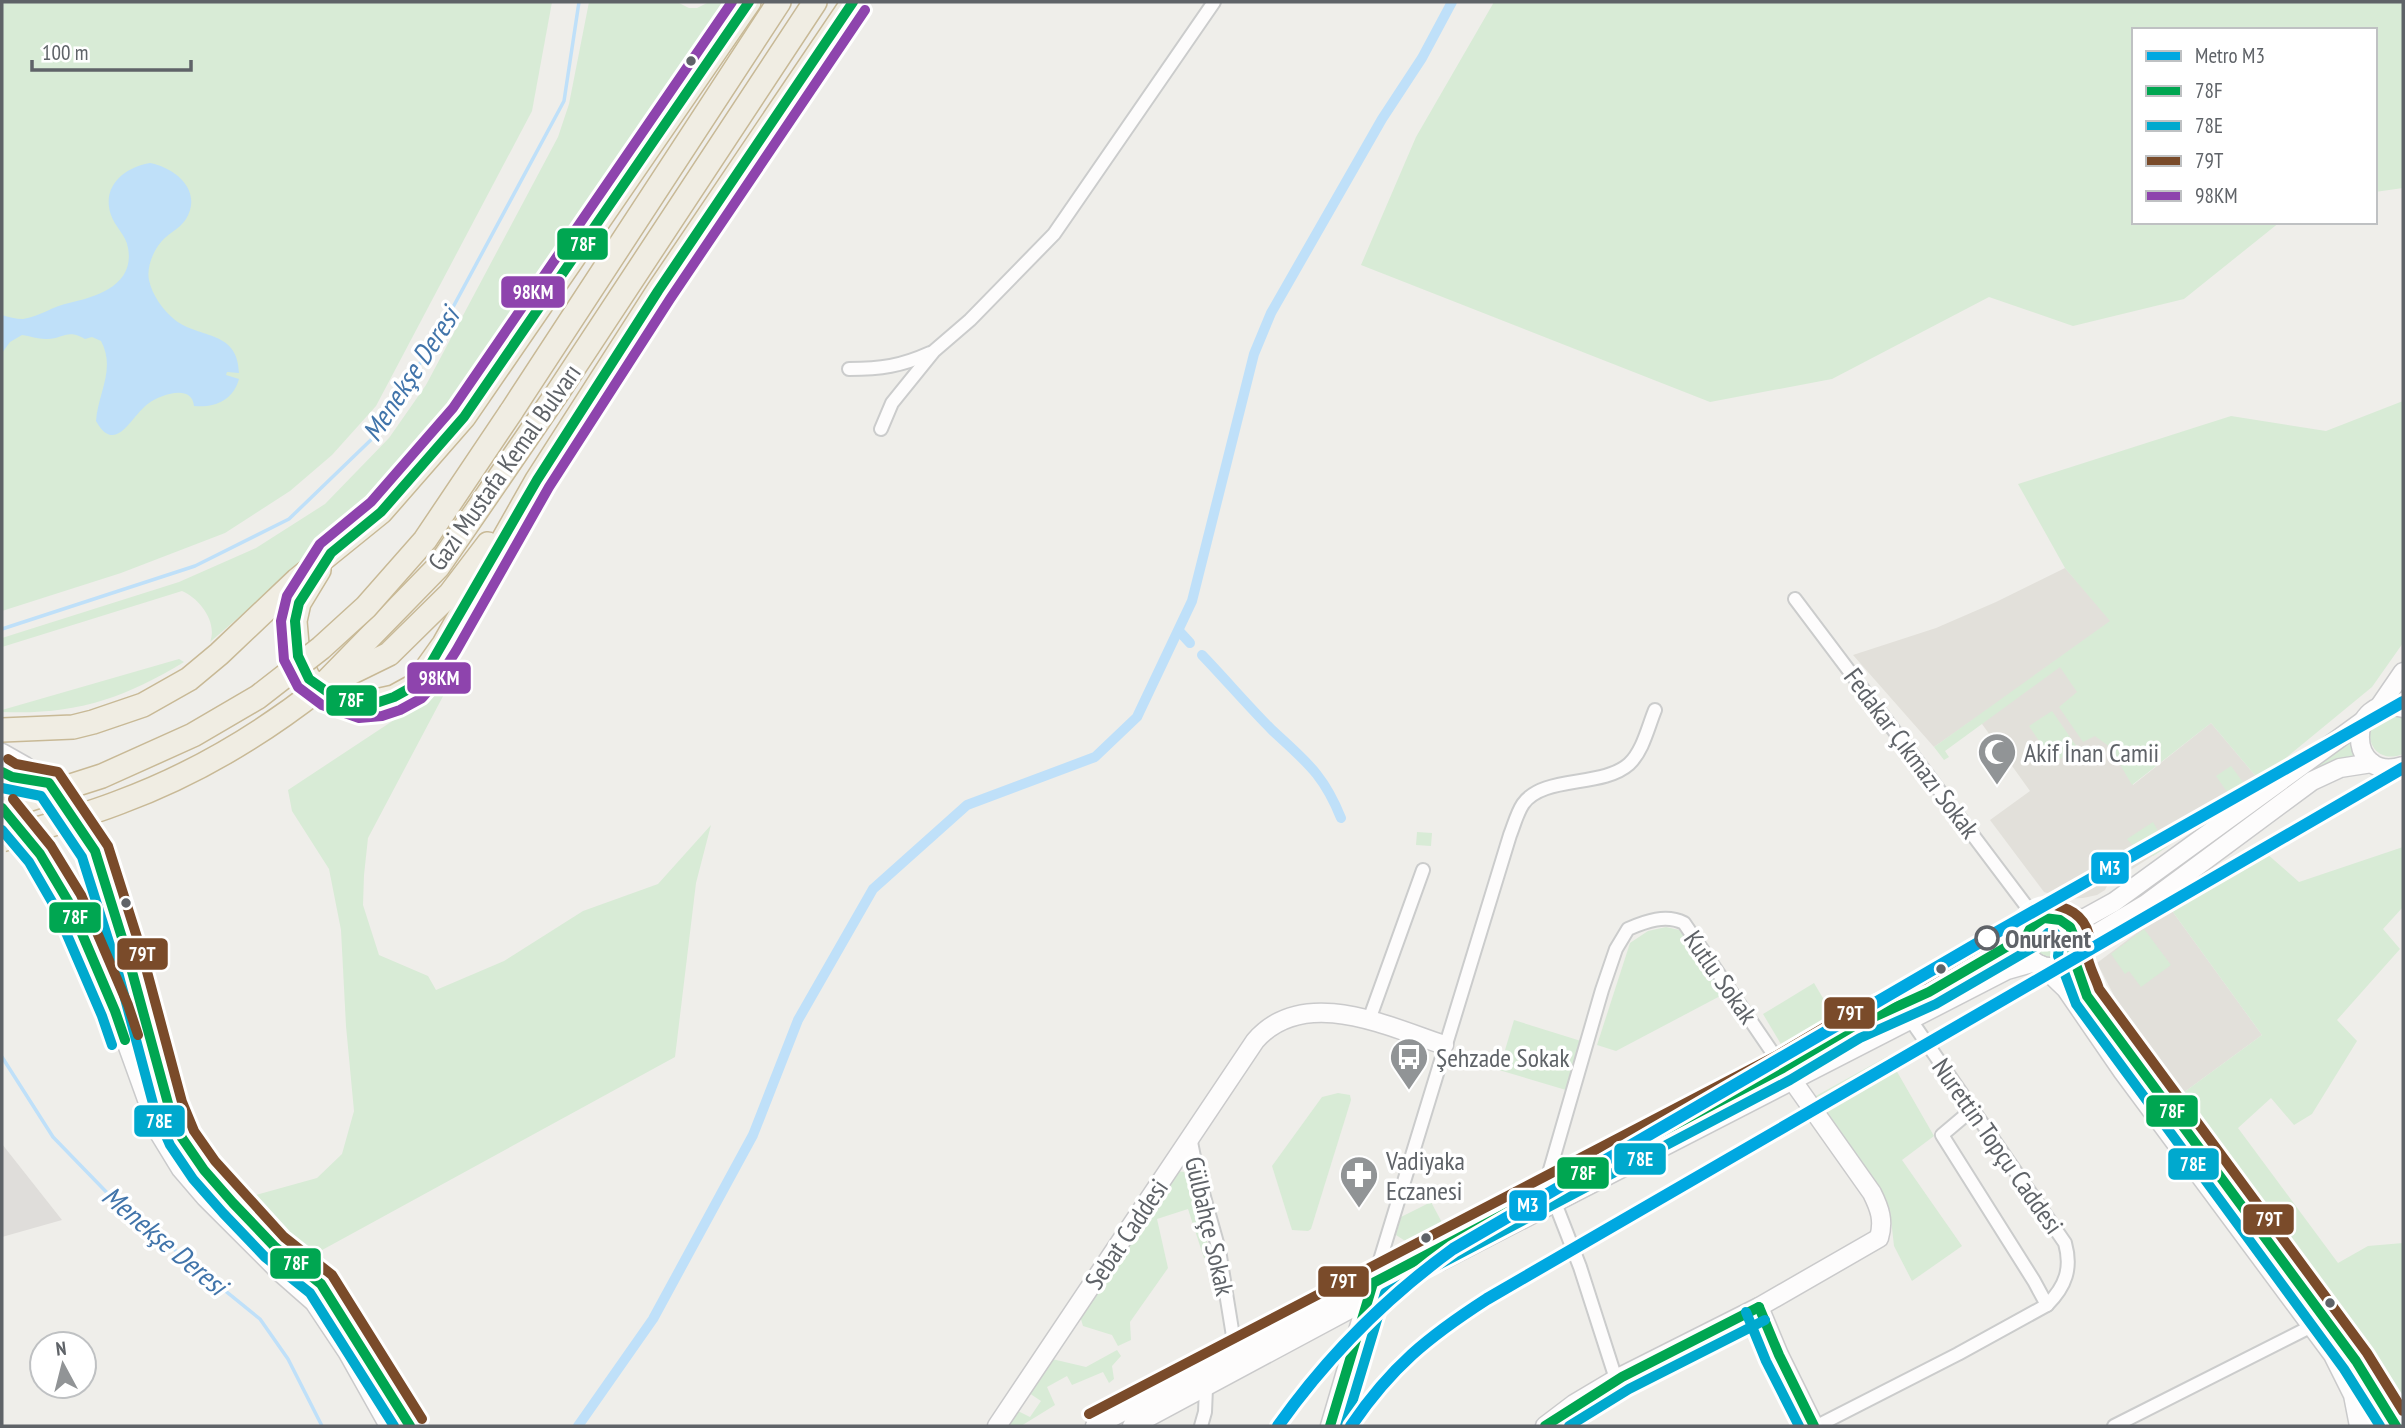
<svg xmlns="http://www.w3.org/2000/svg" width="2405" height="1428" viewBox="0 0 2405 1428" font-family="'PT Sans Narrow',sans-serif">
<rect width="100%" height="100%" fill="#efeeea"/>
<!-- industrial -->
<path fill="#dfddda" d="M2,1144L62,1220L2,1237Z"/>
<!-- education -->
<g fill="#e2e0da">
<path d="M2065,568L2111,620L2133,785L2211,723L2259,780L2167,847L2108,884L2105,890L2097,895L2083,898L2066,899L2044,892L1990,820L2030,791L1977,717L1934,747L1853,655L1936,628L1996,602Z"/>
<path d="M2170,908L2262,1035L2183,1093L2119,1005L2097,963Z"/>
</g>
<!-- green -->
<g fill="#d8ebd6">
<path d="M2,2H552L532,111L376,406L332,455L290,491L225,533L121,573L2,611Z"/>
<path d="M589,2H677L689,8H697L709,2H728L467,390L415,456L359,514L210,642C218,622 199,598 182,591L2,647V638L179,582L256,548L325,504L389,438L426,385L558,137L569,104Z"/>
<path d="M1494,2H2403V188L2375,192V30H2134V222H2280L2184,299L2073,326L1989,297L1832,379L1710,402L1361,265L1416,137Z"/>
<path d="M2403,401V643L2372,687L2259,780L2211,723L2132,785L2110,747L2095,736L2083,742L2059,707L2077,692L2060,667L1945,751L1949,757L1944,760L1934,747L2110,621L2065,568L2018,484L2231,416L2326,431Z"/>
<path d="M179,659L184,662C123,699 74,715 2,712V710Z"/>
<path d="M450,683L368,838L364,875L363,905L379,955L428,976L436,990L504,961L583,911L658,884L711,825L696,883L675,1057L313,1255L252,1196L317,1178L342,1154L354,1111L346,1026L341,930L329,869L292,811L288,790Z"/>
<path d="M2052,711L2077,747L2054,763L2029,726Z"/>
<path d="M2392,715L2403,718V754C2369,768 2355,720 2392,715Z"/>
<path d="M2353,735L2358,757L2329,764L2136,902L2081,935L2077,924Z"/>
<path d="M2231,766L2245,785L2230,796L2216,776Z"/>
<path d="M2153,822L2167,847L2153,856L2146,850L2140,854L2127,839Z"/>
<path d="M1417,832L1432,833L1431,846L1416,845Z"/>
<path d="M2258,846L2299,882L2403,847V907L2383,929L2400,949L2337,1020L2357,1041L2312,1114L2294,1125L2271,1098L2238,1128L2338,1263L2368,1246L2403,1243V1396L2178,1101L2183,1093L2262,1035L2170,908Z"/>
<circle cx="2050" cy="942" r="15"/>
<path d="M1666,927L1684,931L1724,994L1616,1051L1597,1045L1630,943L1648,931Z"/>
<path d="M2144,929L2171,965L2141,987L2129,971L2125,974L2111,954Z"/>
<path d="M1814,983L1839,1025L1788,1056L1763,1014Z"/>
<path d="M1514,1020L1581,1041L1566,1090L1499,1070Z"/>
<path d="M1888,1056L1934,1136L1902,1160L1962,1246L1912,1281L1894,1246L1890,1210L1814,1097Z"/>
<path d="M1338,1093L1350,1095L1351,1100L1311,1229L1308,1231L1292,1230L1272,1166L1322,1097Z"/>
<path d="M1177,1171L1184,1172L1212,1257L1204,1258L1188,1209L1157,1219L1168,1268L1130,1322L1131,1340L1118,1346L1112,1335L1083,1326L1080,1316Z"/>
<path d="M1431,1202L1446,1230L1413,1246L1396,1235L1401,1217Z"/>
<path d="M1117,1350L1121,1356L1112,1366L1114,1379L1109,1383L1103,1372L1072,1385L1067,1376L1047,1387L1055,1405L1021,1426H1008L1018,1411L1030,1417L1041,1401L1029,1393L1052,1359L1086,1367Z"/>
</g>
<!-- water -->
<path fill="#bfe0f9" d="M150,163C176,168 203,191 186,219C181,227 173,231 166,237C155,246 146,266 149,280C152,295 163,310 175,320C200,339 238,330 239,373L227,372L226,375L239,379C233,401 214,408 194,406C192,383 160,395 149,403C132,414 116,457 96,421C98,393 116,369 101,341L92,337L85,339C66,328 63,340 45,339C38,339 30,336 22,335L10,342L2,353V315C8,317 16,319 23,319C39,317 53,306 69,303C97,297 135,285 128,248C126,235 115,227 111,215C101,186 125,167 150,163Z"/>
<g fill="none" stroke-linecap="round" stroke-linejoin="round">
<!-- stream -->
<g stroke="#bfe0f9" stroke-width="3.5">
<path d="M2,629L195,566L289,519L377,434L445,322L564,101L579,2"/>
<path d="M2,1057L53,1137L117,1203L260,1319L288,1359L322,1426"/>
</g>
<!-- canal -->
<g stroke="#bfe0f9" stroke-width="10">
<path d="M1179,631L1190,643"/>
<path d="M1202,655C1226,680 1248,706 1272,730C1305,761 1323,773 1341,818"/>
<path d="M578,1426L653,1319L753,1135L798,1020L873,889L967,805L1095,757L1137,717L1192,601L1254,354L1271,313L1382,119L1422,58L1452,2"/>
</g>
<!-- street casing -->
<g stroke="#cbcccc" stroke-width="16">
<g id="street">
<path d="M849,369C881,369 901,366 930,353"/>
<path d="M881,429L892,403L934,351L970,320L1054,234L1214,2"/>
<path d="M1795,599L2027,907"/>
<path d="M1369,1020L1423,870"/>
<path d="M1974,1108L1942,1135L2034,1281L2047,1305"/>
<path d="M1190,1137L1197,1172L1219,1250L1233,1336L1232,1356"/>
<path d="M1543,1194L1602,990L1616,949L1628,929C1646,921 1666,914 1684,923L1783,1068"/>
<path d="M1555,1203L1580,1267L1616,1379"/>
<path d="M1373,1283L1510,835C1514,825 1517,813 1523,804C1543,775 1602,788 1629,764C1643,751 1648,727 1655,710"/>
<path d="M1201,1426L1205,1412L1206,1388"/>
<path d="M1817,1426L1958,1354L2047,1305C2066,1286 2072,1268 2065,1243L1910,1019"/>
<path d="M2114,1426L2312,1326"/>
</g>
</g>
<!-- secondary casing -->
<g stroke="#cacacb" stroke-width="21">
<g id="secondary">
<path d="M2379,707L2403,672"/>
<path d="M2403,708C2345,690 2346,785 2403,766"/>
<path d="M2,753L25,766L49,783L95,851L128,957L169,1107L182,1138L204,1170L233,1203L275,1247L321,1284L410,1426"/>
<path d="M2,808L40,854L68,901L86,947L115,1011L159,1133L181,1169L205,1197L281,1273L314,1302L348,1353L389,1426"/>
<path d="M68,901L88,913L97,914L104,908L106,892"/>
<circle cx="2050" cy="942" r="25"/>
<path d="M2060,920L2085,918L2114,902L2363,721"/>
<path d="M2073,950L2084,941L2146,904L2312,781L2340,768L2372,763"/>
<path d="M2072,953L2087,996L2356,1361L2396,1426"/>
<path d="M2041,965L2066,989L2123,1072L2333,1355L2353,1395L2359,1426"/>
<path d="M1441,1261L2007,970L2035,962"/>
<path d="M1759,1307L1779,1355L1814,1426"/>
<path d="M997,1426L1255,1041C1303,985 1387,1026 1444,1045"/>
<path d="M1095,1426L1783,1068L1854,1026L1929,992L2027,935"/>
<path d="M1132,1426L1391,1287"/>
<path d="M1330,1426L1368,1297"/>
<path d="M1545,1426L1574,1404L1616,1379L1759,1307L1879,1238C1884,1221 1880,1209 1872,1193L1785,1070"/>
<path d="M2370,1426L2384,1422L2393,1423"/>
</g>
</g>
<!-- highway casing -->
<g stroke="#c8b996" stroke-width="26">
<g id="highway">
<path d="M511,412L779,2"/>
<path d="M319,570L299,603L295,621L298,656L309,679L329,693L362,704L394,697L414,686L444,644L537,480L658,291L853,2"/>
<path d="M336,680L389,654L450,594L488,544"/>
<path d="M320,688L438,567L556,395L815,2"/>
<path d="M2,730L73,727L93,722L143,705L189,679L219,654L297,580L381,512L464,417L749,2"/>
<path d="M2,772L12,777L49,783"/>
</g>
</g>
<!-- street -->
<use href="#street" stroke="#fdfcfc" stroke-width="12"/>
<!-- secondary -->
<use href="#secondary" stroke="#fdfcfc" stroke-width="18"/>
<!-- highway -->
<use href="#highway" stroke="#f0ede3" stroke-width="23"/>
<!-- highway-bridge casing -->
<g stroke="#c8b996" stroke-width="26" stroke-linecap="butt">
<g id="highway-bridge">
<path d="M2,808L102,776L193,735L258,697L321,648L366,607L425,540L511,412"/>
<path d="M2,840C41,827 82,817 120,802C193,775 259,736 320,688"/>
</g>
</g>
<!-- highway-bridge -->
<use href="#highway-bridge" stroke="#f0ede3" stroke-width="23"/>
<!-- bus-1 casing -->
<g stroke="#fff" stroke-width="16">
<g id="bus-1">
<path d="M749,2L464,417L381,512L331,553L299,603L295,621L298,656L309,679L329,693L362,704L379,702L394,697L414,686L426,672L537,480L658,291L853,2"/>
<path d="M2,772L12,777L49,783L95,851L128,957L169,1107L182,1138L204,1170L233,1203L275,1247L321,1284L410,1426"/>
<path d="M2,808L40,854L68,901L115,1011L125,1040"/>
<path d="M1759,1307L1779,1355L1814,1426"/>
<path d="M1330,1426L1373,1283L1783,1068L1854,1026L1929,992L2027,935L2031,927L2044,918L2060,920L2070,927L2075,939L2072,953L2087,996L2356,1361L2396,1426"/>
<path d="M1545,1426L1622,1377L1759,1307"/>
</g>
</g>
<!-- bus-2 casing -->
<g stroke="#fff" stroke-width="16">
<g id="bus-2">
<path d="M2,788L41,796L82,857L115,961L155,1111L170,1145L193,1179L223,1213L265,1257L310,1293L394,1426"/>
<path d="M2,830L29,862L55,907L102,1016L112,1045"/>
<path d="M1746,1312L1766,1361L1799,1426"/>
<path d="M1345,1426L1385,1293L1790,1080L1860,1038L1936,1004L2034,947L2048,933H2055L2060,940L2058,956L2076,1004L2344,1369L2380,1426"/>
<path d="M1569,1426L1629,1389L1765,1320"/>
</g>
</g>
<!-- bus-3 casing -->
<g stroke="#fff" stroke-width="16">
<g id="bus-3">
<path d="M8,759L16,764L58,772L108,846L142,953L182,1102L194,1131L215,1161L284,1237L332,1275L422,1419"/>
<path d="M13,799L51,846L81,895L128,1005L138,1035"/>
<path d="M1089,1414L1776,1056L1847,1014L1923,980L2016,925C2022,914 2035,903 2047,904C2067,906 2084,915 2089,935C2090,942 2086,946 2087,952C2087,964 2096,978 2099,989L2367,1353L2403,1411"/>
</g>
</g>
<!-- bus-4 casing -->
<g stroke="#fff" stroke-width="16">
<path id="bus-4" d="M732,2L453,408L371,502L320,544L287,596L281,621L284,660L298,687L322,705L359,718L382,716L400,710L422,698L437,681L456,651L549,487L670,299L865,10"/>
</g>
<!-- bus-1 -->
<use href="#bus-1" stroke="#00a651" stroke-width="10"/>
<!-- bus-2 -->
<use href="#bus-2" stroke="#00a9ce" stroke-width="10"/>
<!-- bus-3 -->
<use href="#bus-3" stroke="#7a4b2a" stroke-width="10"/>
<!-- bus-4 -->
<use href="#bus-4" stroke="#8e44ad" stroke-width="10"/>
<!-- metro-1 casing -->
<g stroke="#fff" stroke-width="18">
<g id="metro-1">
<path d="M1278,1426C1327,1357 1384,1299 1453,1249L1992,935L2403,702"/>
<path d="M1351,1426C1391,1367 1428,1337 1487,1299L2403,768"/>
</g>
</g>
<!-- metro-1 -->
<use href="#metro-1" stroke="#00a8e1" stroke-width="12"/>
</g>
<!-- icons -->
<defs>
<g id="mosque-pin" transform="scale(2.0125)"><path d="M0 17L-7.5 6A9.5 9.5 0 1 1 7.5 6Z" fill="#919496" stroke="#fff"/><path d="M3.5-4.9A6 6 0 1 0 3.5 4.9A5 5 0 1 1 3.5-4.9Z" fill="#fff"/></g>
<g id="bus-pin" transform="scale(2.0125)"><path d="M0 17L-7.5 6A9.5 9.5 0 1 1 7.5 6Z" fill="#919496" stroke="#fff"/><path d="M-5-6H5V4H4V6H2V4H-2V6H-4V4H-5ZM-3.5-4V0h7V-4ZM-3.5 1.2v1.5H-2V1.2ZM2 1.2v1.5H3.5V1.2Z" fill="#fff"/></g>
<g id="pharmacy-pin" transform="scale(2.0125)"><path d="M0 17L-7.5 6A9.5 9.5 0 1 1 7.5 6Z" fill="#919496" stroke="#fff"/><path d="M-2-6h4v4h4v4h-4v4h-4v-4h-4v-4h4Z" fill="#fff"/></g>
</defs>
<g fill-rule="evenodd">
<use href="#mosque-pin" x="1997" y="752"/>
<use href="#bus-pin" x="1409" y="1057"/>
<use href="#pharmacy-pin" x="1359" y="1175"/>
</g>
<!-- markers -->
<g fill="#5f6368" stroke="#fff" stroke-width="2.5">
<circle cx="691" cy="61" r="6"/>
<circle cx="126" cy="903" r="6"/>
<circle cx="1941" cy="969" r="6"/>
<circle cx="1426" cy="1238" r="6"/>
<circle cx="2330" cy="1303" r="6"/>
</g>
<circle fill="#fff" stroke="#5f6368" stroke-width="3.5" cx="1987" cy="938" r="11"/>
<g text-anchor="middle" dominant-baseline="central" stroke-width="7" stroke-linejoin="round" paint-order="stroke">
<!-- street labels -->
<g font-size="26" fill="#5f6368" stroke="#fff">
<text transform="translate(504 467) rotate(-55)">Gazi Mustafa Kemal Bulvarı</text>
<text transform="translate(1912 753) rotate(53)">Fedakar Çıkmazı Sokak</text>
<text transform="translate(1721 977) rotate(55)">Kutlu Sokak</text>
<text transform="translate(1998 1146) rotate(55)">Nurettin Topçu Caddesi</text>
<text transform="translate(1210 1226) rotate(77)">Gülbahçe Sokak</text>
<text transform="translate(1126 1234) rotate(-56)">Sebat Caddesi</text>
</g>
<!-- poi labels -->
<g font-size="26" fill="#5f6368" stroke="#fff" text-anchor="start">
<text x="2024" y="752">Akif İnan Camii</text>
<text x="1436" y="1057">Şehzade Sokak</text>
<text x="1386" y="1160">Vadiyaka<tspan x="1386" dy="30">Eczanesi</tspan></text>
</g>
<!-- stop labels -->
<g font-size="26" font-weight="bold" fill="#5f6368" stroke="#fff" text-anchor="start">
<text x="2005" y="938">Onurkent</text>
</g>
<!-- water labels -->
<g font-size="28" font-style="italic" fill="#4174aa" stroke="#fff">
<text transform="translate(410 374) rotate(-57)">Menekşe Deresi</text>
<text transform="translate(165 1240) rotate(40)">Menekşe Deresi</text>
</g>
</g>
<g stroke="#fff" stroke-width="2.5">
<rect x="556" y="227" width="53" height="34" rx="7" fill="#00a651"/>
<rect x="500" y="275" width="66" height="34" rx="7" fill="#8e44ad"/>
<rect x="406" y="661" width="66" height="34" rx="7" fill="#8e44ad"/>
<rect x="325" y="684" width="53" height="33" rx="7" fill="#00a651"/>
<rect x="2090" y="851" width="40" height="34" rx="7" fill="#00a8e1"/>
<rect x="48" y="901" width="54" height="33" rx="7" fill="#00a651"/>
<rect x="116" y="937" width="53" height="34" rx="7" fill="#7a4b2a"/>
<rect x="1823" y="996" width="53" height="34" rx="7" fill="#7a4b2a"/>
<rect x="2145" y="1094" width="54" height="34" rx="7" fill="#00a651"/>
<rect x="133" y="1104" width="53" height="34" rx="7" fill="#00a9ce"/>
<rect x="1613" y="1142" width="54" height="34" rx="7" fill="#00a9ce"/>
<rect x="2167" y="1147" width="53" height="34" rx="7" fill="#00a9ce"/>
<rect x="1556" y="1156" width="54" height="34" rx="7" fill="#00a651"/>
<rect x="1508" y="1189" width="40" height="33" rx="7" fill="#00a8e1"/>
<rect x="2242" y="1203" width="53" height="33" rx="7" fill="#7a4b2a"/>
<rect x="269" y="1247" width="53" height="33" rx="7" fill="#00a651"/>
<rect x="1317" y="1265" width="53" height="33" rx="7" fill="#7a4b2a"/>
</g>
<g font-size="19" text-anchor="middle" font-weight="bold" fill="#fff">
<text x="583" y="251">78F</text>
<text x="533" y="299">98KM</text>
<text x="439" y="685">98KM</text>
<text x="351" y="707">78F</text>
<text x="2110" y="875">M3</text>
<text x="75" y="924">78F</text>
<text x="142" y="961">79T</text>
<text x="1850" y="1020">79T</text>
<text x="2172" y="1118">78F</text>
<text x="159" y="1128">78E</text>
<text x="1640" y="1166">78E</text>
<text x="2193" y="1171">78E</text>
<text x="1583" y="1180">78F</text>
<text x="1528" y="1212">M3</text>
<text x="2269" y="1226">79T</text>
<text x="296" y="1270">78F</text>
<text x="1343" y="1288">79T</text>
</g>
<!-- border -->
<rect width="2405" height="1428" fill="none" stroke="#5f6368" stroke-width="7"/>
<!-- legend -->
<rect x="2132" y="28" width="245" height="196" fill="#ffffff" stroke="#bfc1c3" stroke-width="2"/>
<rect x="2146" y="51" width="35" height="10" fill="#00a8e1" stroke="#bfc1c3" stroke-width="2"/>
<text x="2195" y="63" font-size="21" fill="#5f6368">Metro M3</text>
<rect x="2146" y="86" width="35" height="10" fill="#00a651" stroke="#bfc1c3" stroke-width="2"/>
<text x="2195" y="98" font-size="21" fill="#5f6368">78F</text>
<rect x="2146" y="121" width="35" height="10" fill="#00a9ce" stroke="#bfc1c3" stroke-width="2"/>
<text x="2195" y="133" font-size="21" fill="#5f6368">78E</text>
<rect x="2146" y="156" width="35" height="10" fill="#7a4b2a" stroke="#bfc1c3" stroke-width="2"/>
<text x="2195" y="168" font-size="21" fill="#5f6368">79T</text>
<rect x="2146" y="191" width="35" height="10" fill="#8e44ad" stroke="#bfc1c3" stroke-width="2"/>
<text x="2195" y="203" font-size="21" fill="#5f6368">98KM</text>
<!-- north arrow -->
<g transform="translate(63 1365) rotate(353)"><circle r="33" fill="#ffffff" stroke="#bfc1c3" stroke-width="2"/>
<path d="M0-5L12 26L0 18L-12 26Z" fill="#919496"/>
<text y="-10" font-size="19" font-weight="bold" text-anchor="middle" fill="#5f6368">N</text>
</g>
<!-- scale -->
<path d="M32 60v10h159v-10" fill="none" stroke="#5f6368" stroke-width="3.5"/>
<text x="42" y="60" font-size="21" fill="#5f6368" stroke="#ffffff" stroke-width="5" paint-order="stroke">100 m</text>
</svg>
